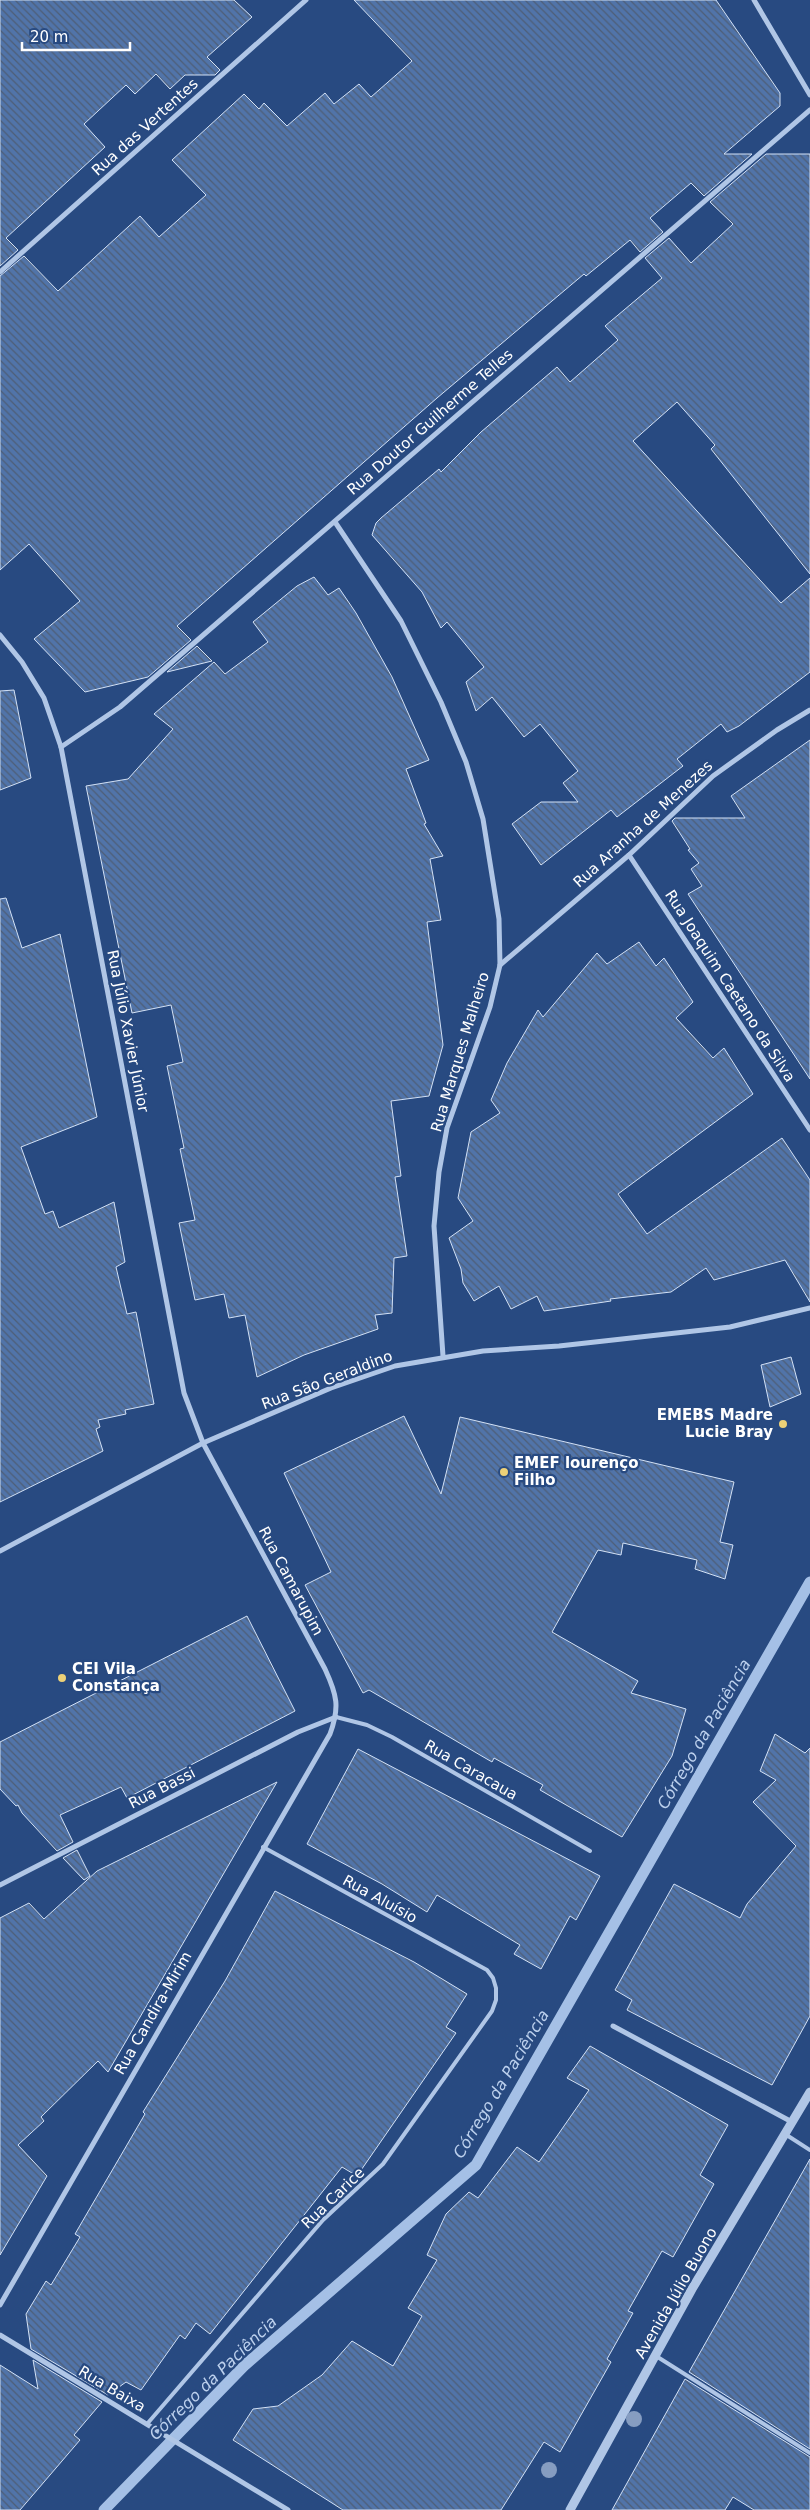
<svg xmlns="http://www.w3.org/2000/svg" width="810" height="2510" viewBox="0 0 810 2510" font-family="'DejaVu Sans',sans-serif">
<defs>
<pattern id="building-back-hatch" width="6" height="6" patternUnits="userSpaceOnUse" patternTransform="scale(1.25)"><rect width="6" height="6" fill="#5174a9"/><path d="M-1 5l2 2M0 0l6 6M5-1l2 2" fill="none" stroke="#4e5e76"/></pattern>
</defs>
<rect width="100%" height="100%" fill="#284a81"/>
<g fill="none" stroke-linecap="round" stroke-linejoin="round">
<!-- stream -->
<path stroke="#a5c0e6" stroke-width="11" d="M104,2510L245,2365L476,2165L810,1582"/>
</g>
<!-- building -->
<g fill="url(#building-back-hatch)" stroke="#d3e1f5">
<path d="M0,0H234L252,17L207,57L220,70L215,75H185L170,89L156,74L135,94L126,85L84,124L105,147L6,238L18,250L0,266Z"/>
<path d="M354,0H716L780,93V106L724,154H752L704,196L691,183L650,218L663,232L640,252L630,240L586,276L584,274L437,398L177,626L191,640L148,677L85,692L34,639L80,601L29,544L0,570V276L24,256L58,291L140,216L159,237L206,195L172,160L244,94L259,109L264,103L287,126L325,93L334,104L359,84L371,97L412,61Z"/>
<path d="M766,154H810V574L711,449L715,445L677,402L633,441L781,603L810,578V672L739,726L727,732L721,724L677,759L683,766L617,817L611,810L541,865L512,824L541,802H578L563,783L578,771L540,724L524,737L492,697L476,711L466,682L484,667L447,622L441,628L422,592L372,535L376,523L381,518L439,469L441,472L481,432L557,367L570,382L618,340L605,326L662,278L645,258L669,238L691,263L733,224L710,202Z"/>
<path d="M314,577L328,595L339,588L356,613L392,677L429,760L406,769L426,823L424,824L443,856L430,859L441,920L427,922L443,1045L429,1096L391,1101L401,1176L395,1177L407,1256L394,1258L392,1313L375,1315L378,1329L304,1355L257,1377L245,1315L229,1318L224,1294L195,1300L179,1223L195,1220L180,1149L184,1148L167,1066L183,1062L171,1005L132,1013L86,786L128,779L173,729L154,714L214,662L225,674L268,642L253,622L297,586Z"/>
<path d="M197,646L212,661L167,672Z"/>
<path d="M14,690L31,778L0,790V691Z"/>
<path d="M810,740V1079L688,894L702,886L691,869L699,863L688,850L690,849L672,821L675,818H745L731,796Z"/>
<path d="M6,898L22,948L60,934L97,1117L21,1147L45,1214L53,1211L59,1228L114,1202L125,1262L116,1267L127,1314L136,1312L154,1404L125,1410L126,1414L98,1420L100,1427L96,1429L103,1451L0,1502V899Z"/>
<path d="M639,942L656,966L664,958L693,1002L676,1018L713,1058L724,1048L753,1094L618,1194L647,1234L782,1138L810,1180V1302L785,1260L714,1280L706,1268L671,1292L610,1299L611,1301L544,1311L537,1296L511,1309L499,1286L474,1301L463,1283L461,1269L449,1238L473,1221L458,1198L471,1132L500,1113L491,1100L507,1063L538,1010L543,1017L597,953L607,964Z"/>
<path d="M791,1357L801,1394L770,1407L761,1365Z"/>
<path d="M404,1416L441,1494L460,1417L734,1482L720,1542L733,1545L725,1579L695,1569L697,1560L623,1543L621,1555L598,1550L552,1632L638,1681L631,1693L686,1709L672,1756L622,1837L540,1790L543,1785L494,1758L492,1762L369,1690L363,1693L305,1585L331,1572L284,1473Z"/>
<path d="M247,1616L295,1711L127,1798L121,1787L60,1815L73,1842L57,1851L22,1813L18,1805L16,1806L0,1789V1742Z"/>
<path d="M775,1734L805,1753L810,1748V2016L772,2085L627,2010L632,2000L615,1990L674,1884L740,1918L747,1904L796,1846L753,1802L776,1780L760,1771Z"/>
<path d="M358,1749L600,1876L576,1920L570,1916L541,1969L514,1954L520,1945L437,1895L427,1912L382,1884L307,1844Z"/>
<path d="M277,1782L108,2072L98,2061L41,2117L44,2121L18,2145L47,2176L0,2255V1918L29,1903L44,1919L97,1871Z"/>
<path d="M77,1850L90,1876L84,1880L63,1858Z"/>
<path d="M275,1891L414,1962L467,1994L446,2027L456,2033L357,2176L342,2167L210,2334L196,2323L185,2339L180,2335L141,2390L126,2382L108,2395L31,2349L26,2314L46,2281L51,2285L80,2237L75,2234L145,2114L143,2112L225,1981Z"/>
<path d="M590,2046L728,2125L700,2175L714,2184L673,2257L662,2251L628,2311L633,2313L607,2359L611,2362L560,2452L544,2442L501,2510H343L233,2440L253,2409L278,2406L322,2375L352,2341L393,2366L422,2316L408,2308L437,2260L427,2255L446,2214L469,2192L478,2198L517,2147L539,2162L589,2090L567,2078Z"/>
<path d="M810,2159V2449L689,2372Z"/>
<path d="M33,2360L102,2402L74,2435L80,2440L20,2510H0V2365L38,2389Z"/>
<path d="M685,2379L810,2457V2510H754L733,2497L725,2510H612Z"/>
</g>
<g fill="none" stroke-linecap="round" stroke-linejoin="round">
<!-- service -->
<g stroke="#b0c6e6" stroke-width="4">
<path d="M336,1717L367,1725L392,1737L590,1851"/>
<path d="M785,2134L810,2150"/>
<path d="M656,2356L810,2453"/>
<path d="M147,2424L323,2220L383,2164L492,2011L496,2000V1988L493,1978L487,1970L263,1847"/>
</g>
<!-- minor -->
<g stroke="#b0c6e6" stroke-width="5">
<path d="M754,0L810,95"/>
<path d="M0,272L306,0"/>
<path d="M335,522L401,621L441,702L466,762L483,819L499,919L500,965L490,1007L447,1128L439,1172L434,1226L443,1356"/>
<path d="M0,635L22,662L44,698L61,747L184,1393L203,1443L325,1669C337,1695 340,1707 330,1734L0,2305"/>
<path d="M61,747L120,707L810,110"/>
<path d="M629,855L810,1130"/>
<path d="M500,965L629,855L713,776L777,730L810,710"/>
<path d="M0,1551L203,1443L331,1388L395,1366L483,1351L559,1346L730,1327L810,1308"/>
<path d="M0,1885L298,1732L336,1717"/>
<path d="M613,2026L792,2122"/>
<path d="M0,2335L288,2510"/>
</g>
<!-- tertiary -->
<path stroke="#b0c6e6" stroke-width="9" d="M570,2510L692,2289L810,2092"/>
</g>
<!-- trees -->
<g fill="#869dc1">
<circle cx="634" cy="2419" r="8"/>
<circle cx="549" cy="2470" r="8"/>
</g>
<!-- markers -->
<g fill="#edd177" stroke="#284a81" stroke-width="2">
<circle cx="783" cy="1424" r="5"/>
<circle cx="504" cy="1472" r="5"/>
<circle cx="62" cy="1678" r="5"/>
</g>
<g text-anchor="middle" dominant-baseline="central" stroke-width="4.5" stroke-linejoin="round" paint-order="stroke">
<!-- street labels -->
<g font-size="15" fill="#fff" stroke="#284a81">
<text transform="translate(145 127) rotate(-42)">Rua das Vertentes</text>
<text transform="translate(430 422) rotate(-41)">Rua Doutor Guilherme Telles</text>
<text transform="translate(643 824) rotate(-42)">Rua Aranha de Menezes</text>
<text transform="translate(730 986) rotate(57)">Rua Joaquim Caetano da Silva</text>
<text transform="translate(128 1031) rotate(79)">Rua Júlio Xavier Júnior</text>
<text transform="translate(460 1052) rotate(-73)">Rua Marques Malheiro</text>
<text transform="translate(327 1380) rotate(-21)">Rua São Geraldino</text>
<text transform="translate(291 1581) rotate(62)">Rua Camarupim</text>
<text transform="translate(471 1770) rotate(30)">Rua Caracaua</text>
<text transform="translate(162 1788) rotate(-27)">Rua Bassi</text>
<text transform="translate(380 1899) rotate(29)">Rua Aluísio</text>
<text transform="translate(153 2013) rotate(-60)">Rua Candira-Mirim</text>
<text transform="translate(333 2198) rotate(-44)">Rua Carice</text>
<text transform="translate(676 2293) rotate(-60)">Avenida Júlio Buono</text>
<text transform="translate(112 2389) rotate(31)">Rua Baixa</text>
</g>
<!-- poi labels -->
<g font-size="15" font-weight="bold" fill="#fff" stroke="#284a81" text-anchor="start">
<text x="773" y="1415" text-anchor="end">EMEBS Madre<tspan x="773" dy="17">Lucie Bray</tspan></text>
<text x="514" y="1463">EMEF lourenço<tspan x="514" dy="17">Filho</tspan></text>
<text x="72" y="1669">CEI Vila<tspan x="72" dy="17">Constança</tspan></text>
</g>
<!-- water labels -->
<g font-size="16" font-style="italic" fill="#bcd0ed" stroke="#284a81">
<text transform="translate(704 1734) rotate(-60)">Córrego da Paciência</text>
<text transform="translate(501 2084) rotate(-59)">Córrego da Paciência</text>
<text transform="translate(213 2378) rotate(-44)">Córrego da Paciência</text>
</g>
</g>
<!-- scale -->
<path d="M22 42v8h108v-8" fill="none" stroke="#ffffff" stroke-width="2.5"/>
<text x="30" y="42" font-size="15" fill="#ffffff" stroke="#284a81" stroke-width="4" paint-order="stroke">20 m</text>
</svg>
